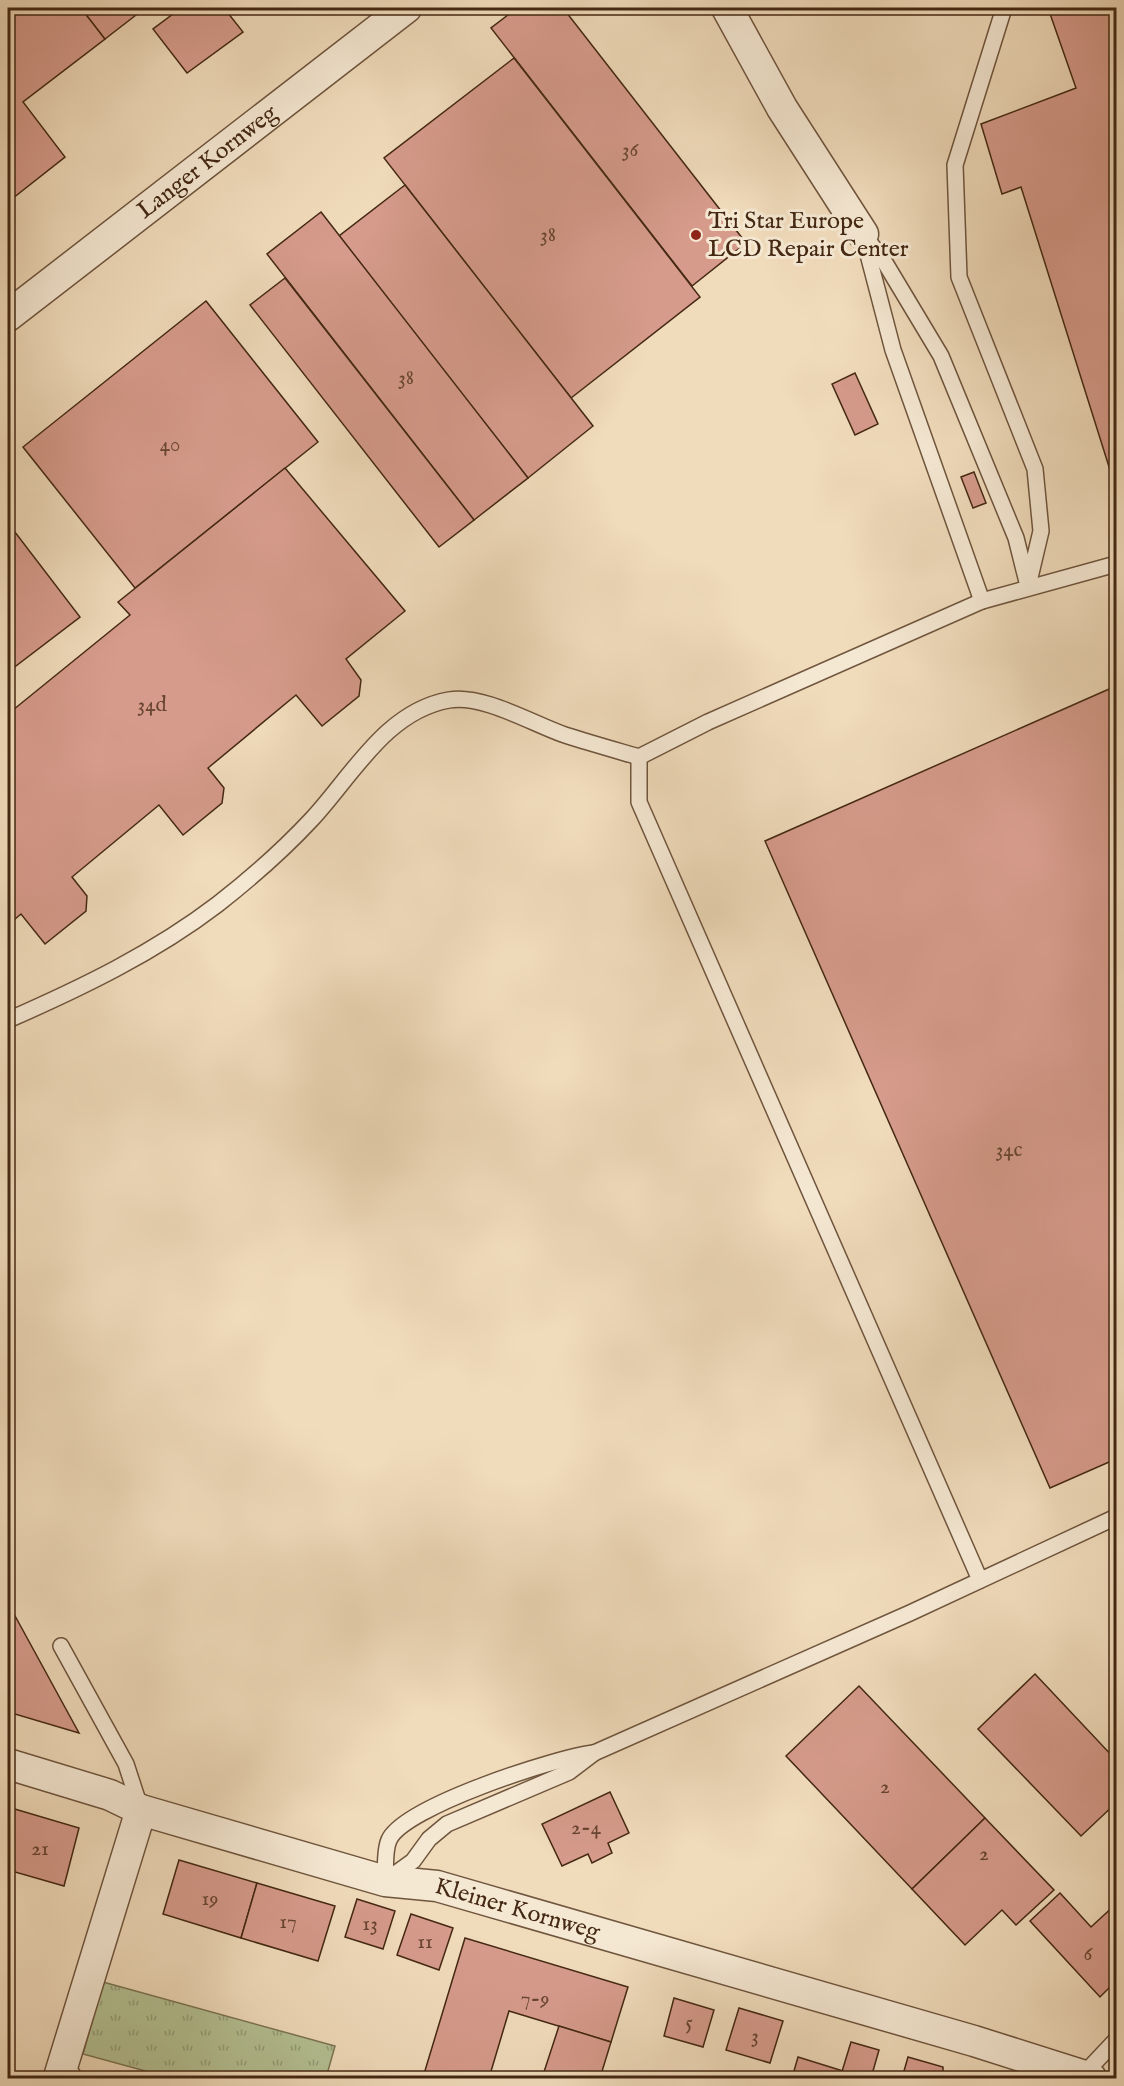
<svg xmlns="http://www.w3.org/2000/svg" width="1124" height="2086" viewBox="0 0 1124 2086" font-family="'IM FELL English',serif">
<defs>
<pattern id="park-tufts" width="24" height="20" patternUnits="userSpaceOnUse" patternTransform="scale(1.5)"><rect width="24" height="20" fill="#b4c194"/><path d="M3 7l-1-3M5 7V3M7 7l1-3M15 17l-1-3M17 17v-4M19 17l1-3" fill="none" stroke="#949d78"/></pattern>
</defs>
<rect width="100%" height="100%" fill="#f0dbbb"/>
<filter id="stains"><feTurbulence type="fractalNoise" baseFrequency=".00333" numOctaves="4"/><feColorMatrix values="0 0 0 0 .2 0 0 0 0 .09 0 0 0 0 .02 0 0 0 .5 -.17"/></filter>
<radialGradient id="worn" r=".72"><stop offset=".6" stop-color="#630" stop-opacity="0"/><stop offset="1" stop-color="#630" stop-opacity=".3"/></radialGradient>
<!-- park -->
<path fill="url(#park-tufts)" stroke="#7c7454" stroke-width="1.5" d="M103,1982L335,2046L326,2078H171L83,2054Z"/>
<!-- building -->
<g fill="#d69b8b" stroke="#442813" stroke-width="1.5">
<path d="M8,8H81L105,39L23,102L65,157L8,202Z"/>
<path d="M81,8H145L105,39Z"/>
<path d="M181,8H224L243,32L187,73L153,29Z"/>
<path d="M517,8H563L746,243L692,286L491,28Z"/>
<path d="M1048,8H1116V489L1021,187L1002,194L981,124L1076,88Z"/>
<path d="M514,58L700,297L571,398L384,158Z"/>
<path d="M405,185L593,426L528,478L339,236Z"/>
<path d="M321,212L528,478L474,520L267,254Z"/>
<path d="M285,278L474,520L439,547L250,305Z"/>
<path d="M206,301L318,442L135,588L23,447Z"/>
<path d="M855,373L878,424L855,435L832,384Z"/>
<path d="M285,468L405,611L346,659L361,680L359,696L322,726L296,695L208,768L224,788L222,803L183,835L159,805L72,877L87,896L86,911L45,944L21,914L8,925V714L130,615L118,602Z"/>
<path d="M974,472L986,503L973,508L961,477Z"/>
<path d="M8,523L80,617L8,672Z"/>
<path d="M1116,686V1459L1050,1488L765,841Z"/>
<path d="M8,1603L79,1733L8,1712Z"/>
<path d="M1035,1674L1116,1760V1803L1081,1836L978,1729Z"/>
<path d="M859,1686L985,1818L912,1889L786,1756Z"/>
<path d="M610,1792L629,1833L608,1843L612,1853L592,1863L588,1854L562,1866L542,1824Z"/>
<path d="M8,1807L79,1828L64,1886L8,1870Z"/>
<path d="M985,1818L1054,1890L1016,1925L1002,1910L965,1945L912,1889Z"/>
<path d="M179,1860L257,1883L241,1938L163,1914Z"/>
<path d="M257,1883L335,1906L318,1961L241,1938Z"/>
<path d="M1060,1893L1091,1927L1116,1904V1981L1100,1997L1030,1921Z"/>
<path d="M357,1899L395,1911L383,1949L345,1937Z"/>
<path d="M411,1914L453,1928L439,1970L397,1955Z"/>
<path d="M465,1938L628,1987L611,2042L509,2011L489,2078H440L424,2074Z"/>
<path d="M674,1998L714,2010L703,2047L664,2036Z"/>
<path d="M739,2008L783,2021L770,2063L726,2050Z"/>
<path d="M559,2026L611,2042L600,2078H542Z"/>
<path d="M851,2042L879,2050L871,2078H840Z"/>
<path d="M798,2057L843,2071L840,2078H792Z"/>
<path d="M908,2057L943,2067V2078H902Z"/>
</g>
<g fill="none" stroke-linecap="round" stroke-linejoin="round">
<!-- lane casing -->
<g stroke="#6f553d" stroke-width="18">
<g id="lane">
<path d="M1004,8L955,165L959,277L1035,469L1041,531L1028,586"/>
<path d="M863,234L884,261L941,356L1016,538L1027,582"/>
<path d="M865,243L893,350L982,601"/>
<path d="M639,757V802L980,1580"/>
<path d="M8,1020C81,988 154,953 218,904C250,879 284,849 312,819C352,776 386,711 449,700C483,694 533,724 565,735C590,743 615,750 639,757L708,722L982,601L1116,564"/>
<path d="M61,1646L126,1764L141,1810"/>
<path d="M388,1879L413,1861L429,1839L447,1824L569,1772L594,1753L910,1613L1116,1517"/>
<path d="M385,1881C386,1870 384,1851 389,1840C403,1807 557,1757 594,1753"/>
<path d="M1083,2075L1116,2040"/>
</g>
</g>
<!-- street casing -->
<g stroke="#6f553d" stroke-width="33">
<g id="street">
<path d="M727,8L782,108L863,234"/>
<path id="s1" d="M8,316L406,8"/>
<path id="s2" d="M8,1764L110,1795L141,1810L385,1881L437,1886L974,2041L1091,2078"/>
<path d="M66,2078L59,2077L141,1810"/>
</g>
</g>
<!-- lane -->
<use href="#lane" stroke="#f5e8d3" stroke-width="15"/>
<!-- street -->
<use href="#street" stroke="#f5e8d3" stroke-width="30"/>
</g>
<!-- markers -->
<circle fill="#8f2418" stroke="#f5e8d3" stroke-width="2" cx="696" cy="235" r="6"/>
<g text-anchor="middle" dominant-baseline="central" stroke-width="6" stroke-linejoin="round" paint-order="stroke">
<!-- number labels -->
<g font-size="21" fill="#684531">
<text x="630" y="150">36</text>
<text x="548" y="235">38</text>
<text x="406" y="378">38</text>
<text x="170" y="445">40</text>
<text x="152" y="705">34d</text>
<text x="1009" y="1150">34c</text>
<text x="885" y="1787">2</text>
<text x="586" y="1828">2-4</text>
<text x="40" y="1849">21</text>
<text x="984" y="1854">2</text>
<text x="210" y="1899">19</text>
<text x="288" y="1922">17</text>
<text x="370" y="1924">13</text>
<text x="425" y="1942">11</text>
<text x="1088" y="1954">6</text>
<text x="535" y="1999">7-9</text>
<text x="689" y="2023">5</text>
<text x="755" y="2036">3</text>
</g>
<!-- street labels -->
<g font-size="24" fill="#442813" stroke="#f5e8d3">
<text stroke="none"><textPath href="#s1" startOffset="252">Langer Kornweg</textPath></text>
<text stroke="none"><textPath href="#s2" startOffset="531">Kleiner Kornweg</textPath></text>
</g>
<!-- poi labels -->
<g font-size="24" fill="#442813" stroke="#f5e8d3" text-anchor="start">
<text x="708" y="221">Tri Star Europe<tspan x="708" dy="28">LCD Repair Center</tspan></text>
</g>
</g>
<!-- margin -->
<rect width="1124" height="2086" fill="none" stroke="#f0dbbb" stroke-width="30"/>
<rect x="9" y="9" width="1106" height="2068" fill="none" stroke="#442813" stroke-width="3"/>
<rect x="15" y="15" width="1094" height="2056" fill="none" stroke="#442813" stroke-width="1.5"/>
<rect width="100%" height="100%" filter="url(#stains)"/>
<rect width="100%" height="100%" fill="url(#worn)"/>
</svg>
